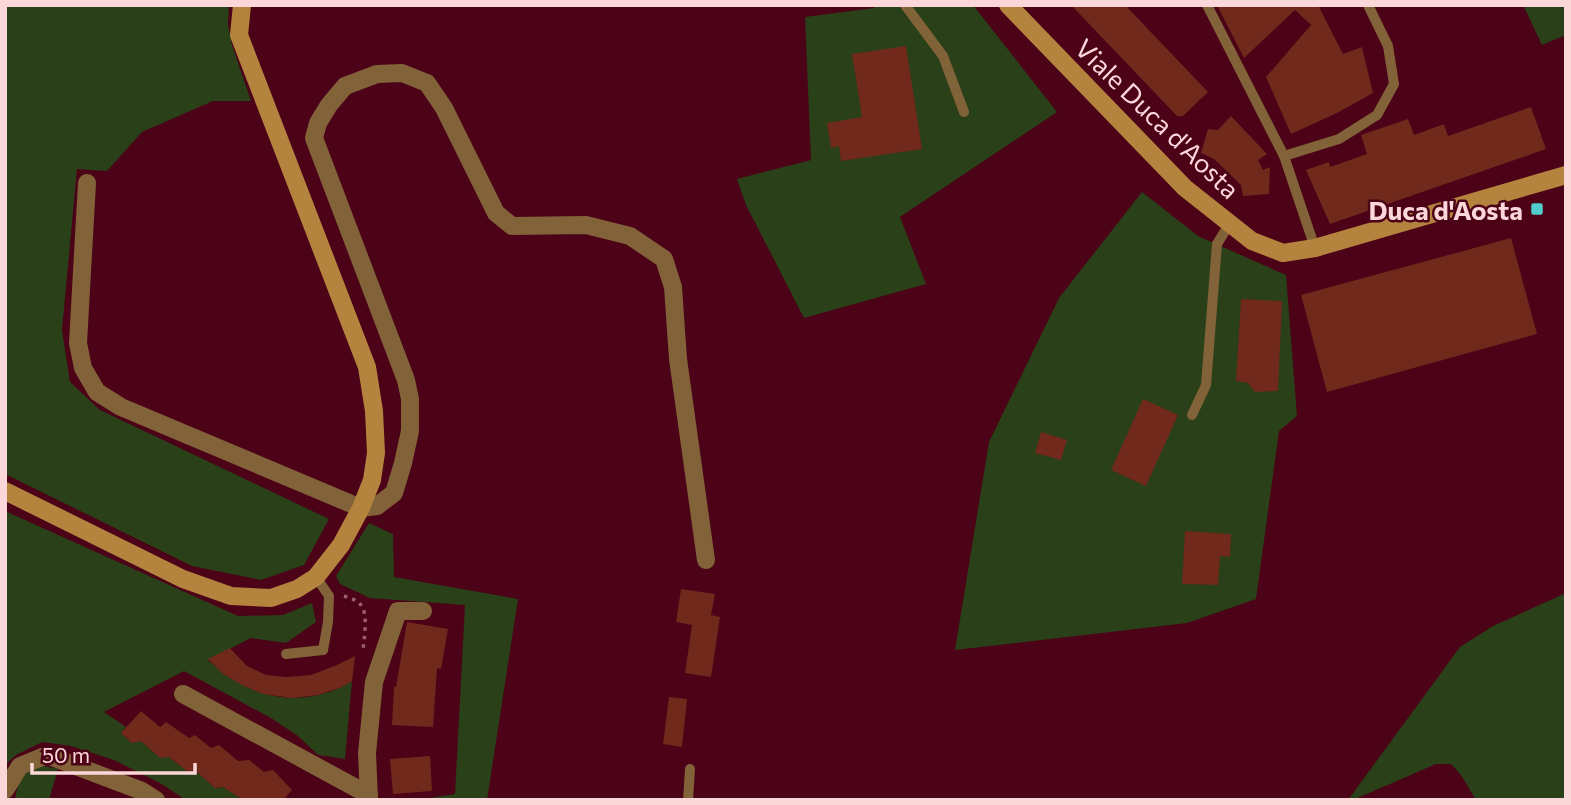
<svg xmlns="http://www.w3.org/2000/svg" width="1571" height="805" viewBox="0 0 1571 805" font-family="Commissioner,sans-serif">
<rect width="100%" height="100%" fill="#4c0217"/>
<!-- green -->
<g fill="#294018">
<path d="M5,5H229L228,24L232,45L251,101H213L142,132L107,171L77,169L62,330L70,382L100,410L329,519L304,565L261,580L192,566L5,474Z"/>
<path d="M874,5H973L1057,112L900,217L926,284L804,318L746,205L737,179L811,160L805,17L874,8Z"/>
<path d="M1523,5H1566V35L1542,45Z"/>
<path d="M1142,192L1198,236L1286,275L1297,416L1279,431L1256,599L1187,623L955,650L989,442L1059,298Z"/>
<path d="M5,511L238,616L283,615L312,603L316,622L286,643L251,638L208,660C249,699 302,711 352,681L345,759L318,755L298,736L271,718L184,671L104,712L126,727L121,733L132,743L141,741L160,757H169L188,772L196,771L215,788L223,787L243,800H186L160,783L114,760L71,746L42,742L16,755L5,765Z"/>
<path d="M369,523L393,534L394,577L518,599L487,800H416L455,794L465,605L370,598L340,584L336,576Z"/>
<path d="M1566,593V800H1476L1461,775L1451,764H1436L1353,800H1348L1460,647L1493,626Z"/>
<path d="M39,765L58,769L49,800H15C18,781 22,774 39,765Z"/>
</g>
<!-- building -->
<g fill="#70291b">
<path d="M1071,5H1125L1208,92L1183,116H1177Z"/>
<path d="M1217,5H1318L1343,54L1362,47L1373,93L1337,113L1291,134L1266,77L1311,25L1295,10L1244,58Z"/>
<path d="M906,46L922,149L841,161L839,146L831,148L827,123L862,117L852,54Z"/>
<path d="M1531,107L1546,149L1330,224L1306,170L1329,162L1330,167L1367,154L1361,135L1408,119L1414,135L1444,124L1448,136Z"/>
<path d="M1231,116L1267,154L1258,160L1263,170L1270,167L1269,194L1243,196L1241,185L1214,159L1201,153L1208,129L1218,130Z"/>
<path d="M1511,238L1537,334L1327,392L1301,295Z"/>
<path d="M1241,299L1282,301L1278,391L1255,392L1248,383L1236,381Z"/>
<path d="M1143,399L1178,415L1146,486L1111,470Z"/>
<path d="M1041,432L1067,440L1061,460L1035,453Z"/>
<path d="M1185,531L1231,534L1230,557L1220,556L1218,585L1182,584Z"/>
<path d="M681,589L715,594L711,615L720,617L711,677L685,673L692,625L676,622Z"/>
<path d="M407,622L448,629L441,669L437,668L433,727L392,725L394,687H396Z"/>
<path d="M230,648L247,666L266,675L286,677L311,675L337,665L355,656L352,681L342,687L318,695L292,698L263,694L242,685L223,674L208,659Z"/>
<path d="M669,697L687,699L682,747L663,744Z"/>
<path d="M141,711L160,727L166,722L189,738L195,735L211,748L219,745L238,761L249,760L264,772L273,770L292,790L283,800H243L223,787L215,788L196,771L188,772L169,757L160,758L141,741L132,743L121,733Z"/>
<path d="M430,756L432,791L393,794L390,759Z"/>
</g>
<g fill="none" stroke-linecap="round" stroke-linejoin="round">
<!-- path -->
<path stroke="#995f6c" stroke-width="3.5" stroke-dasharray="3.5 5" stroke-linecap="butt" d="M344,596C350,598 357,600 360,604C369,613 364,638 363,650"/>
<!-- service -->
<g stroke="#816239" stroke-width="10">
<path d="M905,5L943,56L964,112"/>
<path d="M1207,5L1284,156L1315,248"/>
<path d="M1284,156L1339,139L1377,115L1394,84L1388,46L1368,5"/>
<path d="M1192,415L1206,385L1217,244L1230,223"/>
<path d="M286,654L323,650L328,622L329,596L316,577"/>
<path d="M688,800L690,769"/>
</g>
<!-- minor -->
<g stroke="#816239" stroke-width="18">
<path d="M87,183L78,343L83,368L97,392L121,407L361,508L377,506L394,493L403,463L410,431V399L406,380L314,138L318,123L329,105L345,86L377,74L402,73L427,83L444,108L496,213L512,226L586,225L630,236L664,259L673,287L678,359L706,560"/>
<path d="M183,694L369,795"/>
<path d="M5,790L20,766L47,755L142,791L156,800"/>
<path d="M369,800L367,753L374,682L398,611H423"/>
</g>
<!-- secondary -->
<g stroke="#b4833e" stroke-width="18">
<path d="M1008,5L1185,188L1252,241L1283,253L1315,248L1566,175"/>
<path d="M5,491L183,579L231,596L271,598L297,589L316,577L341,545L361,508L372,480L376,453L374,411L367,367L239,35L242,5"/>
</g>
</g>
<!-- markers -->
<rect fill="#53cdcb" stroke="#4c0217" stroke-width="2.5" x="1530" y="202" width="14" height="14" rx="3.5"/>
<g text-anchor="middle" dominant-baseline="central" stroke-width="5" stroke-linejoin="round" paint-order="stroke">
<!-- street labels -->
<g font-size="26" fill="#fcd7da" stroke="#4c0217">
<text transform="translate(1158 118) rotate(44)">Viale Duca d'Aosta</text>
</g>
<!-- poi labels -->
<g font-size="26" font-weight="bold" fill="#fcd7da" stroke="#4c0217" text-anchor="end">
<text x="1523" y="209">Duca d'Aosta</text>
</g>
</g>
<!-- border -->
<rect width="1571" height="805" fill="none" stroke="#fcd7da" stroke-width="14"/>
<!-- scale -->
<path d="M32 763v10h163v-10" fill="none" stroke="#fcd7da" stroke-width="3.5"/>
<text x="42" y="763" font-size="21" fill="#fcd7da" stroke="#4c0217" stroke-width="5" paint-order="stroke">50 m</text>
</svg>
